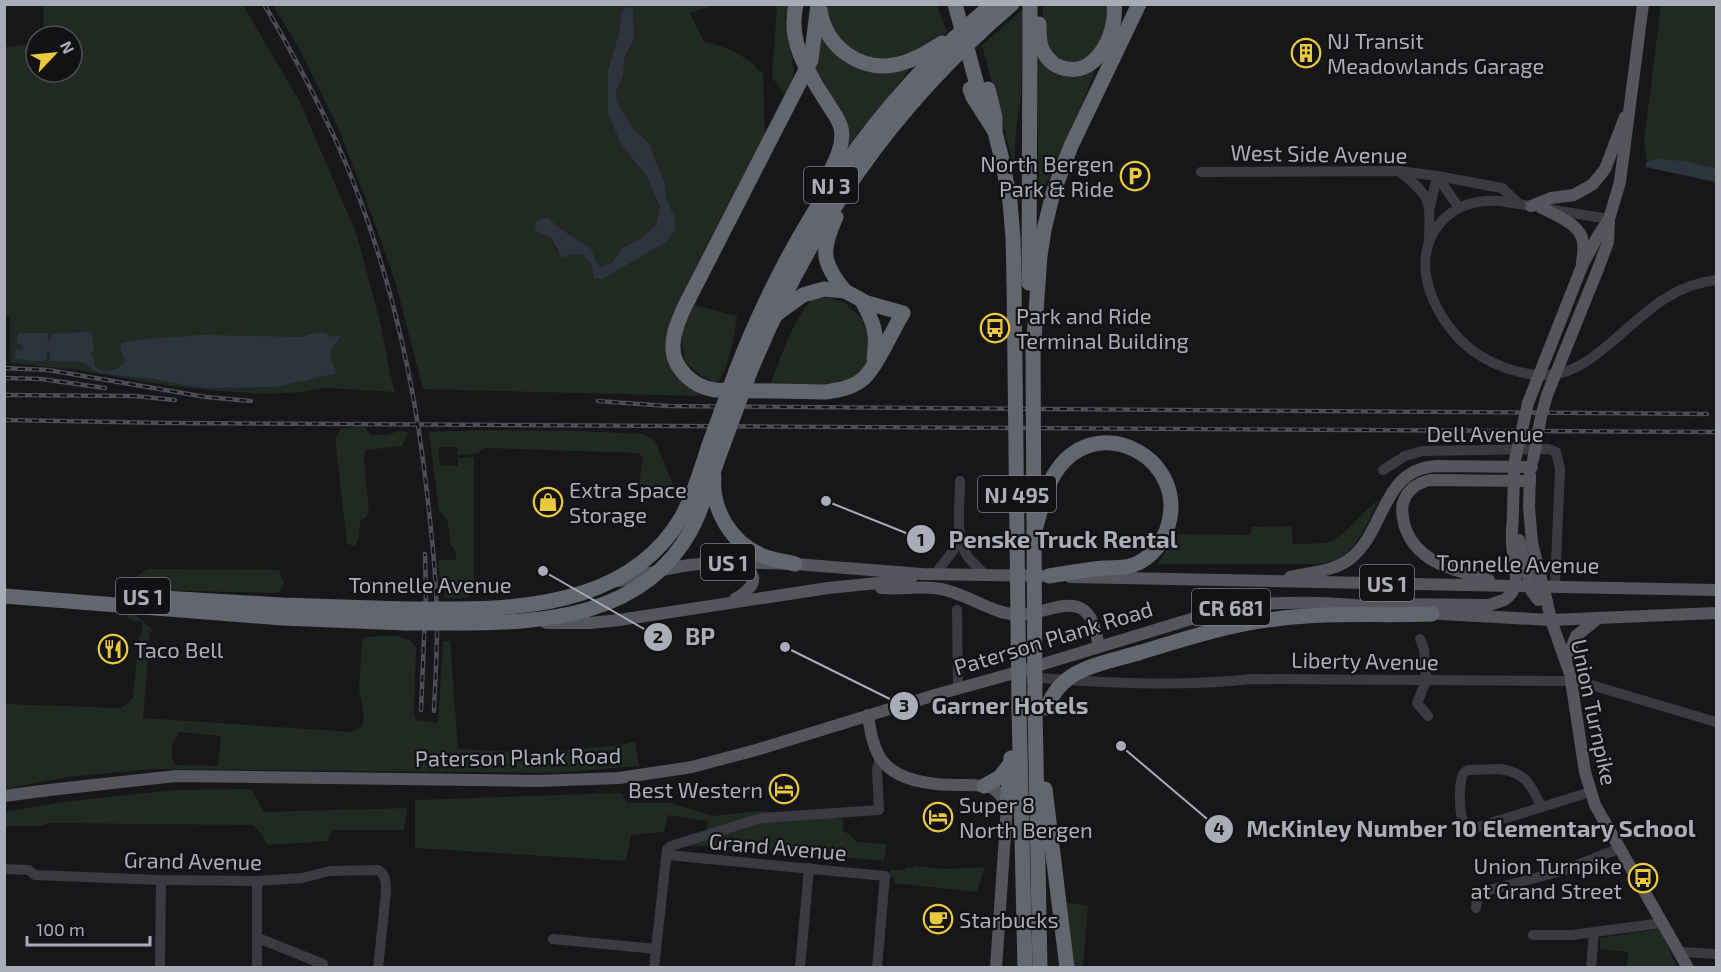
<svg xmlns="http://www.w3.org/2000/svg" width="1721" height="972" viewBox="0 0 1721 972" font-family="'Exo 2',sans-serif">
<rect width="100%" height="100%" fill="#171719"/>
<!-- green -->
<g fill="#212923" fill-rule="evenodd">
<path d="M43,5H243L300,102L357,235L381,326L390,373L395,392L326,388L303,392L266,394L219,391L170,386L79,370L10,363V317H5V47L36,44V72H72V36H44Z"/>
<path d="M273,5H716L690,13L704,42C722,46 734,50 749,61C755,65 757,70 763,73L765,142L695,273L666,334L673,374L701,396L423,389L396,284L368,205L338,128L301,52ZM633,11L634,39L625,56L623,76L616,92L617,103L634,130L650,144L656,163L665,182V196L673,216L666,242L594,277L591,263L582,253L570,254L557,252L551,238L536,231L549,218L557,226L573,236L597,264L602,267L611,263L622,248L640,239L656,225L660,207L647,177L621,144L608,70L620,30L621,13Z"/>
<path d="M777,5H789L785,18L794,70L792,87L784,94L772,77Z"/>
<path d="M827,5H937L947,33L927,47L895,60L862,56L836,37L828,16Z"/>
<path d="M1043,5H1108V28L1094,53L1077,63L1061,61L1053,55L1048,47L1043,33Z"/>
<path d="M1661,5H1716V168C1693,163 1671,158 1647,161L1644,142Z"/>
<path d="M1023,9L1021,95L1016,131L1014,166L982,45Z"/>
<path d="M819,21L834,49L908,67L909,70L841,157L842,117L822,78L813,70Z"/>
<path d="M1036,44L1080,74L1095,70L1077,119L1040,197H1039Z"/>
<path d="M828,297L845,303L862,319L869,339L868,362L859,374L844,382L769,388C781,358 791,322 813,298Z"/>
<path d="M694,305L737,316C735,330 728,376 716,383L699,374L685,362L681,336Z"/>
<path d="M365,427L370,435H385L401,431L408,433L402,446L366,450L364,457L369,513L365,518L360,520L359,538L355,546L347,544L335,438L342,428Z"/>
<path d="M478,430L577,431L644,434L655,441L674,487C663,496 648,499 639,486L643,457L639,453L486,448L482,449L478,454L458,455V447H438L440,465L458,466V458L474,457V588C471,602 456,598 445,598L444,586L440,585L438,560H456V552L450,543L448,522L439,510L429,432Z"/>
<path d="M1379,500C1368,521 1358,550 1335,560C1330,562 1323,563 1317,564H1158L1176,534L1251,535V527L1292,526L1293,544C1303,543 1324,545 1332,541C1350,531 1362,511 1379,500Z"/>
<path d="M149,569L279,570L284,583L279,593L152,590L147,589L137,578L139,574Z"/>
<path d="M131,612L134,613L154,631L150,632L143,718L352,732L362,726L364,715L359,690L362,640L366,637C382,637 408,631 416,648L414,712L416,720L438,723L443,641H450L458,749L531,753L622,745L635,741L639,766L554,773L152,769L67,777L5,789V704L121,708L128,703L133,697L139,635H142V624L140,620L135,621L128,618L127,616ZM179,732L221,736L218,766L175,765C168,753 172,743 179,732Z"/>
<path d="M251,789L264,812L407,808L404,830H332L328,841L267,845L262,835L253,825L48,823L41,826H5V812L62,802L175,790Z"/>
<path d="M621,793L628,803H671L712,816L759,811L843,819V830L858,842L886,844L884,861L720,846L677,847L706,831L708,821L668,815L664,832L631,835L626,861L415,848V800Z"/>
<path d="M914,866L945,869L985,867L977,892L894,883V878L890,877V870H905L906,868H913Z"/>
<path d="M1067,903L1088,905L1083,967H1073Z"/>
<path d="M1660,929L1677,967H1627L1628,952L1600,949V938Z"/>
</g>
<!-- water -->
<g fill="#2e343d">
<path d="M629,7L633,11L634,39L625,56L623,76L616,92L617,102L634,130L650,144L656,163L665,182V196L674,216L676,229L666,242L602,279L594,278L591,263L582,254H570L562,258L551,238L536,231L535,224L541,219L549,218L557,226L591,249L597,264L602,267L611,263L622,248L640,239L656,225L660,207L647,177L621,144L608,113V70L620,30L621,13L625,8Z"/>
<path d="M1660,159L1684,161L1716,168V182L1645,167L1647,161Z"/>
<path d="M89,332L92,334L94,352L91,353V355L94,358L95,367C104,374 118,371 125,362L120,347L122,343L146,339L201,335L301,337C311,334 323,329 331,337L342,335L330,352L331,360L336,370L335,374L275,387L209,388L189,386L154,379L99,373L83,362L50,361V352L48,350L47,351L46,360C37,363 27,360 17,359L15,357V350L23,349V345L17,344V338L19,333H47L49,345L51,334Z"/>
</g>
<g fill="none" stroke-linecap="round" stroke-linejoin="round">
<!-- minor -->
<g stroke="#3a3a40" stroke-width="10">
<path d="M1201,172L1399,171L1437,176L1502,188L1518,203"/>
<path d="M1400,172C1432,197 1430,201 1429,240"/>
<path d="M1437,176L1459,208"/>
<path d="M1430,207L1437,176"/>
<path d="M1609,219L1500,201C1477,200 1458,204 1442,221C1405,261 1436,323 1473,351C1487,361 1503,368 1519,372C1528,374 1540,376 1550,375C1575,373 1595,356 1613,341C1645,313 1672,285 1716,280"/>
<path d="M1383,470L1405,456L1422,451L1548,449L1556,452L1560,469L1555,586"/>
<path d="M960,481C960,502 955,535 966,554C971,562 979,568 986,575"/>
<path d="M935,574L953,551L958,533"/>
<path d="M957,610L958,688"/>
<path d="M1420,639L1424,649L1426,681L1417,703L1428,716"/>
<path d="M1029,677C1103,683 1178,687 1252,679L1571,681L1581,682L1716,722"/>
<path d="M1501,769C1529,775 1529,784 1542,807L1478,827C1472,827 1468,826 1464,822C1459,815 1458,779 1464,773C1465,772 1466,771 1468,770Z"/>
<path d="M1542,807L1590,792"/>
<path d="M667,855L885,876L877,968"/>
<path d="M4,869L29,870L35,875L161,880L257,881L302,878L330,871L378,870C386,875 386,882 386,892L378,968"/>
<path d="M1476,908L1478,893L1562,871L1618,849"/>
<path d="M1533,935H1572L1662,923"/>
<path d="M258,938L323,964"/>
<path d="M553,939L656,949"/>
<path d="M1680,952L1716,954"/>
<path d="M160,968L161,880"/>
<path d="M257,968V881"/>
<path d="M654,968L667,849L671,846L761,818L879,810L877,769L880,758"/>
<path d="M800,968L809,868"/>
<path d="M1591,968L1594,933"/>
</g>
<!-- major -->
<g stroke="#54555d" stroke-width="12">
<path d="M1531,206L1551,198L1574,195L1593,184L1605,169L1625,117"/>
<path d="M1542,208C1555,215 1581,224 1583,242C1584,248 1583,256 1582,262"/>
<path d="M1582,266L1599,234L1609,219L1620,182L1643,4"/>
<path d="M1598,269L1608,242L1609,220"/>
<path d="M1530,475L1529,507L1532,543"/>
<path d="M1513,512L1514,473"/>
<path d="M1070,577L1716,590"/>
<path d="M1290,577C1310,572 1334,572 1351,558C1386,530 1381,470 1436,466L1532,467"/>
<path d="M1489,580C1456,571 1417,563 1405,527C1403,519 1401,511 1403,503C1407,490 1417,483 1430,480L1530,481"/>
<path d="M619,581L661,570L689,565L727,562L795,564L922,574L1043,576"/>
<path d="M881,588C901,590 921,585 941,589C968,594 992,614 1019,615C1038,615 1066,599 1082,609C1094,616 1096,634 1099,646"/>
<path d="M735,599C755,587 762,576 738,562"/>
<path d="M1547,602L1551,620L1570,674L1585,772L1595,805L1688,968"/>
<path d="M1391,604L1489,605L1504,600"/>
<path d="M1424,613L1551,620L1716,613"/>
<path d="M546,623H590L619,620L828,588L888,582L912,577"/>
<path d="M1566,661L1576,636L1596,620"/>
<path d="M868,715C870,729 872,743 879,756C894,782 932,785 959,785C970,785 982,784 992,788C999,792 1003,798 1007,805L996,968"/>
<path d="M4,796L49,790L176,776L538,781L619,778L692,767L756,750L935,695L1007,675L1221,610C1279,598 1339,603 1398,609"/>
</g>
<!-- highway -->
<g stroke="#64666f" stroke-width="15">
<path d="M796,4C787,43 808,72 828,104C832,111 839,119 841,128C845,146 833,165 826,181"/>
<path d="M820,10C826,48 861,73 899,64C915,60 928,52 942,43"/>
<path d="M1039,24C1039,31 1039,40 1041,47C1045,56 1051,64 1060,67C1095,81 1118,33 1114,4"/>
<path d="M970,89L973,97L994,130"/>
<path d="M988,89L995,117V132L1003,164L1010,202L1013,238L1014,280"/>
<path d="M836,217C821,250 821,262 845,291"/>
<path d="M1029,283L1030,4"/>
<path d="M862,301C874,323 878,334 874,358"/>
<path d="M774,316L803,295L824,289L845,291L867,303L903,313C893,329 877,366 864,378C853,388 839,390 825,392L715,390C693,387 672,368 673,345C673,332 679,320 684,308L811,60L818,4"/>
<path d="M1033,352L1040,256L1044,230L1053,193L1071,146L1139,4"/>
<path d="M736,371C790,231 876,100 993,4"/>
<path d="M750,372C810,226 891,107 1012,4"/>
<path d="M714,476C711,510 732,544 763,556C773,560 784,561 795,564"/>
<path d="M1035,530C1041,510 1045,487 1057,470C1099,409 1191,460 1167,529C1162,543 1152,556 1138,563C1127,569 1115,567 1103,568C1085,570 1067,573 1049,576"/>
<path d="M4,596L282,618L406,623"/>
<path d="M163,598L282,605L406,609"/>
<path d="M458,609C540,609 635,596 681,518C694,495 701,469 709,445"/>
<path d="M458,623C544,623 644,617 691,530C705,504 712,473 723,445"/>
<path d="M1138,653C1184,639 1229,624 1276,619C1328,612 1380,616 1432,614"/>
<path d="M1019,708L1025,968"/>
<path d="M1035,708L1040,968"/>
<path d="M984,786L1000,777L1010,764"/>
<path d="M1045,789L1067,968"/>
<path d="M1007,805L1011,758"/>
</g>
<!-- rail casing -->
<g stroke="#4d4e55" stroke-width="4.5">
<g id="rail">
<path d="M264,4C291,50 316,97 338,145C386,255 414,374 427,493C432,538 437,583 437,629C437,656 435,683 434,711"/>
<path d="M4,368L48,370L206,397L251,401"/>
<path d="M4,378L41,379L105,388"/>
<path d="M4,395L134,396L175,400"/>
<path d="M598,401L668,406L1707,414"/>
<path d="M4,420L169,423L1716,432"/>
<path d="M421,710L426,592L425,554"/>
</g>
</g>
<!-- rail -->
<use href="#rail" stroke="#121214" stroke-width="2" stroke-dasharray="7" stroke-linecap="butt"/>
<!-- major-bridge -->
<g stroke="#54555d" stroke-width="12">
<path d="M1515,460L1528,403L1582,266"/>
<path d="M1533,460L1541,417L1547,395L1598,269"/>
<path d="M1519,540L1532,592L1538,600"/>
<path d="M1532,543L1547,602"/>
<path d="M1504,600C1525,587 1512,562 1512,542C1511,532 1513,522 1513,512"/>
</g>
<!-- highway-bridge -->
<g stroke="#64666f" stroke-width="15">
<path d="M955,4L980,96"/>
<path d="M1014,280L1019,708"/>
<path d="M1033,352L1035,708"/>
<path d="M709,445L736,371"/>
<path d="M723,445L750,372"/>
<path d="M406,609H458"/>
<path d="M406,623H458"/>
<path d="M1047,708C1062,667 1101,664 1138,653"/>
</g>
</g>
<!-- icons -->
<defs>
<g id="building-ring" transform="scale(1.5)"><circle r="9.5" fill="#121214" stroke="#eac93e" stroke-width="1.5"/><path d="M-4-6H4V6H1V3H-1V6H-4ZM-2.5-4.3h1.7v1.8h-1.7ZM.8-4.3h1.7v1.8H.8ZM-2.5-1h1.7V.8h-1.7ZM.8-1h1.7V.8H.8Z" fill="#eac93e"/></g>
<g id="parking-ring" transform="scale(1.5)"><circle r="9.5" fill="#121214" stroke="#eac93e" stroke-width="1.5"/><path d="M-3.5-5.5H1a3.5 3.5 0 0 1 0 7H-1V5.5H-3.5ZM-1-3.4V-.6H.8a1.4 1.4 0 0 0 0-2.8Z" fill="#eac93e"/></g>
<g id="bus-ring" transform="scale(1.5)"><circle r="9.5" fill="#121214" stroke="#eac93e" stroke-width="1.5"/><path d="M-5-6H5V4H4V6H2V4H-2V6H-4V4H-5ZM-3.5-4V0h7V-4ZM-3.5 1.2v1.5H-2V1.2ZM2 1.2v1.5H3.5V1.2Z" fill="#eac93e"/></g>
<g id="shop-ring" transform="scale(1.5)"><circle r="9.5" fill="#121214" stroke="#eac93e" stroke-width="1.5"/><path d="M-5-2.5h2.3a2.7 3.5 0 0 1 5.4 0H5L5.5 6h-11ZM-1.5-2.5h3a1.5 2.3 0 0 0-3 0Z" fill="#eac93e"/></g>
<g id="restaurant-ring" transform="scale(1.5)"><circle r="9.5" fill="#121214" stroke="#eac93e" stroke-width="1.5"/><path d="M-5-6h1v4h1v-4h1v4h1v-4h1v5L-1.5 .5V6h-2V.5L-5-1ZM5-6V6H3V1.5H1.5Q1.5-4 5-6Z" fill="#eac93e"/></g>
<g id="hotel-ring" transform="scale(1.5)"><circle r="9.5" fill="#121214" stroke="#eac93e" stroke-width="1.5"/><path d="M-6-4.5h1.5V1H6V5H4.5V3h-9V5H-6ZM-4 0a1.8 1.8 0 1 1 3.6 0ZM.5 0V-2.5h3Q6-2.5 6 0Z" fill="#eac93e"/></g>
<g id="cafe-ring" transform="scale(1.5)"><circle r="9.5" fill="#121214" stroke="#eac93e" stroke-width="1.5"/><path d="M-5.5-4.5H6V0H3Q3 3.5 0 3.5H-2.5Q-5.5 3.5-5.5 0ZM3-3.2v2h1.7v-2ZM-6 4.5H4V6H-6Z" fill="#eac93e"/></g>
</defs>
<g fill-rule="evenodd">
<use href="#building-ring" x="1306" y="53"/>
<use href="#parking-ring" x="1135" y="176"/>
<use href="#bus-ring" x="995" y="328"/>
<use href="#shop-ring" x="548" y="502"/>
<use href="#restaurant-ring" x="113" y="649"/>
<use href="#hotel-ring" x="784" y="789"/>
<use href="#hotel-ring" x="938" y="817"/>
<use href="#bus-ring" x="1643" y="878"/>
<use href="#cafe-ring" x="938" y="919"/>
</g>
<g text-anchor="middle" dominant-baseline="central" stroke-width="4.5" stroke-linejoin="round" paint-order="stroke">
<!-- shield labels -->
<g fill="#121214" stroke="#7c7e87" stroke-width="1.5">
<rect x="804" y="167" width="54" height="36" rx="4.5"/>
<rect x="978" y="476" width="78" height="36" rx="4.5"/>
<rect x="701" y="544" width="54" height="36" rx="4.5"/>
<rect x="1360" y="565" width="54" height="36" rx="4.5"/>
<rect x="116" y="578" width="54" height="36" rx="4.5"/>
<rect x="1192" y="589" width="78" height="36" rx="4.5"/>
</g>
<g font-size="21" font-weight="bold" fill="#aaacb8">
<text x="831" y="185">NJ 3</text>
<text x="1017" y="494">NJ 495</text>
<text x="728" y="562">US 1</text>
<text x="1387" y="583">US 1</text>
<text x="143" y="596">US 1</text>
<text x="1231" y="607">CR 681</text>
</g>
<!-- poi labels -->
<g font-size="22" fill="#aaacb8" stroke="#121214" text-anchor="start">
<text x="1327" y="40">NJ Transit<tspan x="1327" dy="25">Meadowlands Garage</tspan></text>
<text x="1114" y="163" text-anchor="end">North Bergen<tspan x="1114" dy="25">Park &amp; Ride</tspan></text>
<text x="1016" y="315">Park and Ride<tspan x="1016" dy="25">Terminal Building</tspan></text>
<text x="569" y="489">Extra Space<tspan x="569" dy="25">Storage</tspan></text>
<text x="134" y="649">Taco Bell</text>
<text x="763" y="789" text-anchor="end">Best Western</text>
<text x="959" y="804">Super 8<tspan x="959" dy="25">North Bergen</tspan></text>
<text x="1622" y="865" text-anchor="end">Union Turnpike<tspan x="1622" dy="25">at Grand Street</tspan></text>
<text x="959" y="919">Starbucks</text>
</g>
<!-- street labels -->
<g font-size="22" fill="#aaacb8" stroke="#121214">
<text transform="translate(1319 153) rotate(1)">West Side Avenue</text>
<text x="1485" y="433">Dell Avenue</text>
<text transform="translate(1518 563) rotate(1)">Tonnelle Avenue</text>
<text x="430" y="584">Tonnelle Avenue</text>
<text transform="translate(1053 637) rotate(-17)">Paterson Plank Road</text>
<text transform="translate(1365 660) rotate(1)">Liberty Avenue</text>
<text transform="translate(1595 712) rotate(78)">Union Turnpike</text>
<text transform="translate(518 756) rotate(-1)">Paterson Plank Road</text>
<text transform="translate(778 846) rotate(5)">Grand Avenue</text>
<text transform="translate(193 860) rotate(1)">Grand Avenue</text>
</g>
</g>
<!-- callouts -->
<path fill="none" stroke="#aaacb8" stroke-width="2" d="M826 501L921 539M543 571L658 637M785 647L904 706M1121 746L1219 829"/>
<g fill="#aaacb8" stroke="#121214" stroke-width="2">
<circle cx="826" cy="501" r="6"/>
<circle cx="543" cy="571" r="6"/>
<circle cx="785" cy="647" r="6"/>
<circle cx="1121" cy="746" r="6"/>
<circle cx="921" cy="539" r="15"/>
<circle cx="658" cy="637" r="15"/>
<circle cx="904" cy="706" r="15"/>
<circle cx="1219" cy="829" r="15"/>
</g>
<g font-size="18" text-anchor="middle" font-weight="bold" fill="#111">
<text x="921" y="546">1</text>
<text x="658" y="643">2</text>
<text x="904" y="712">3</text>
<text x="1219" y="835">4</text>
</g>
<g font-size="24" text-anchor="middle" font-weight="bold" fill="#aaacb8" stroke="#121214" stroke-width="4.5" stroke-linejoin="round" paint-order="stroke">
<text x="1063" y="548">Penske Truck Rental</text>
<text x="700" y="645">BP</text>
<text x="1010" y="714">Garner Hotels</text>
<text x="1471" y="837">McKinley Number 10 Elementary School</text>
</g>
<!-- border -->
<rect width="1721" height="972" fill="none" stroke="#aaacb8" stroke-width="12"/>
<!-- north arrow -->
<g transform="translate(54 54) rotate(64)"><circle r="28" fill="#121214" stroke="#4f5056" stroke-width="1.5"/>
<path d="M0-4.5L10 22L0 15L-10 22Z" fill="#eac93e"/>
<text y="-9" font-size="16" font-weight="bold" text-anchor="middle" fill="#aaacb8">N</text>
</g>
<!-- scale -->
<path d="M27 936v9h123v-9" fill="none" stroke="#aaacb8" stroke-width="3"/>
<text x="36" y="936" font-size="18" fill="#aaacb8" stroke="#121214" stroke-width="4.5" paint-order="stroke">100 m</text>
</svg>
